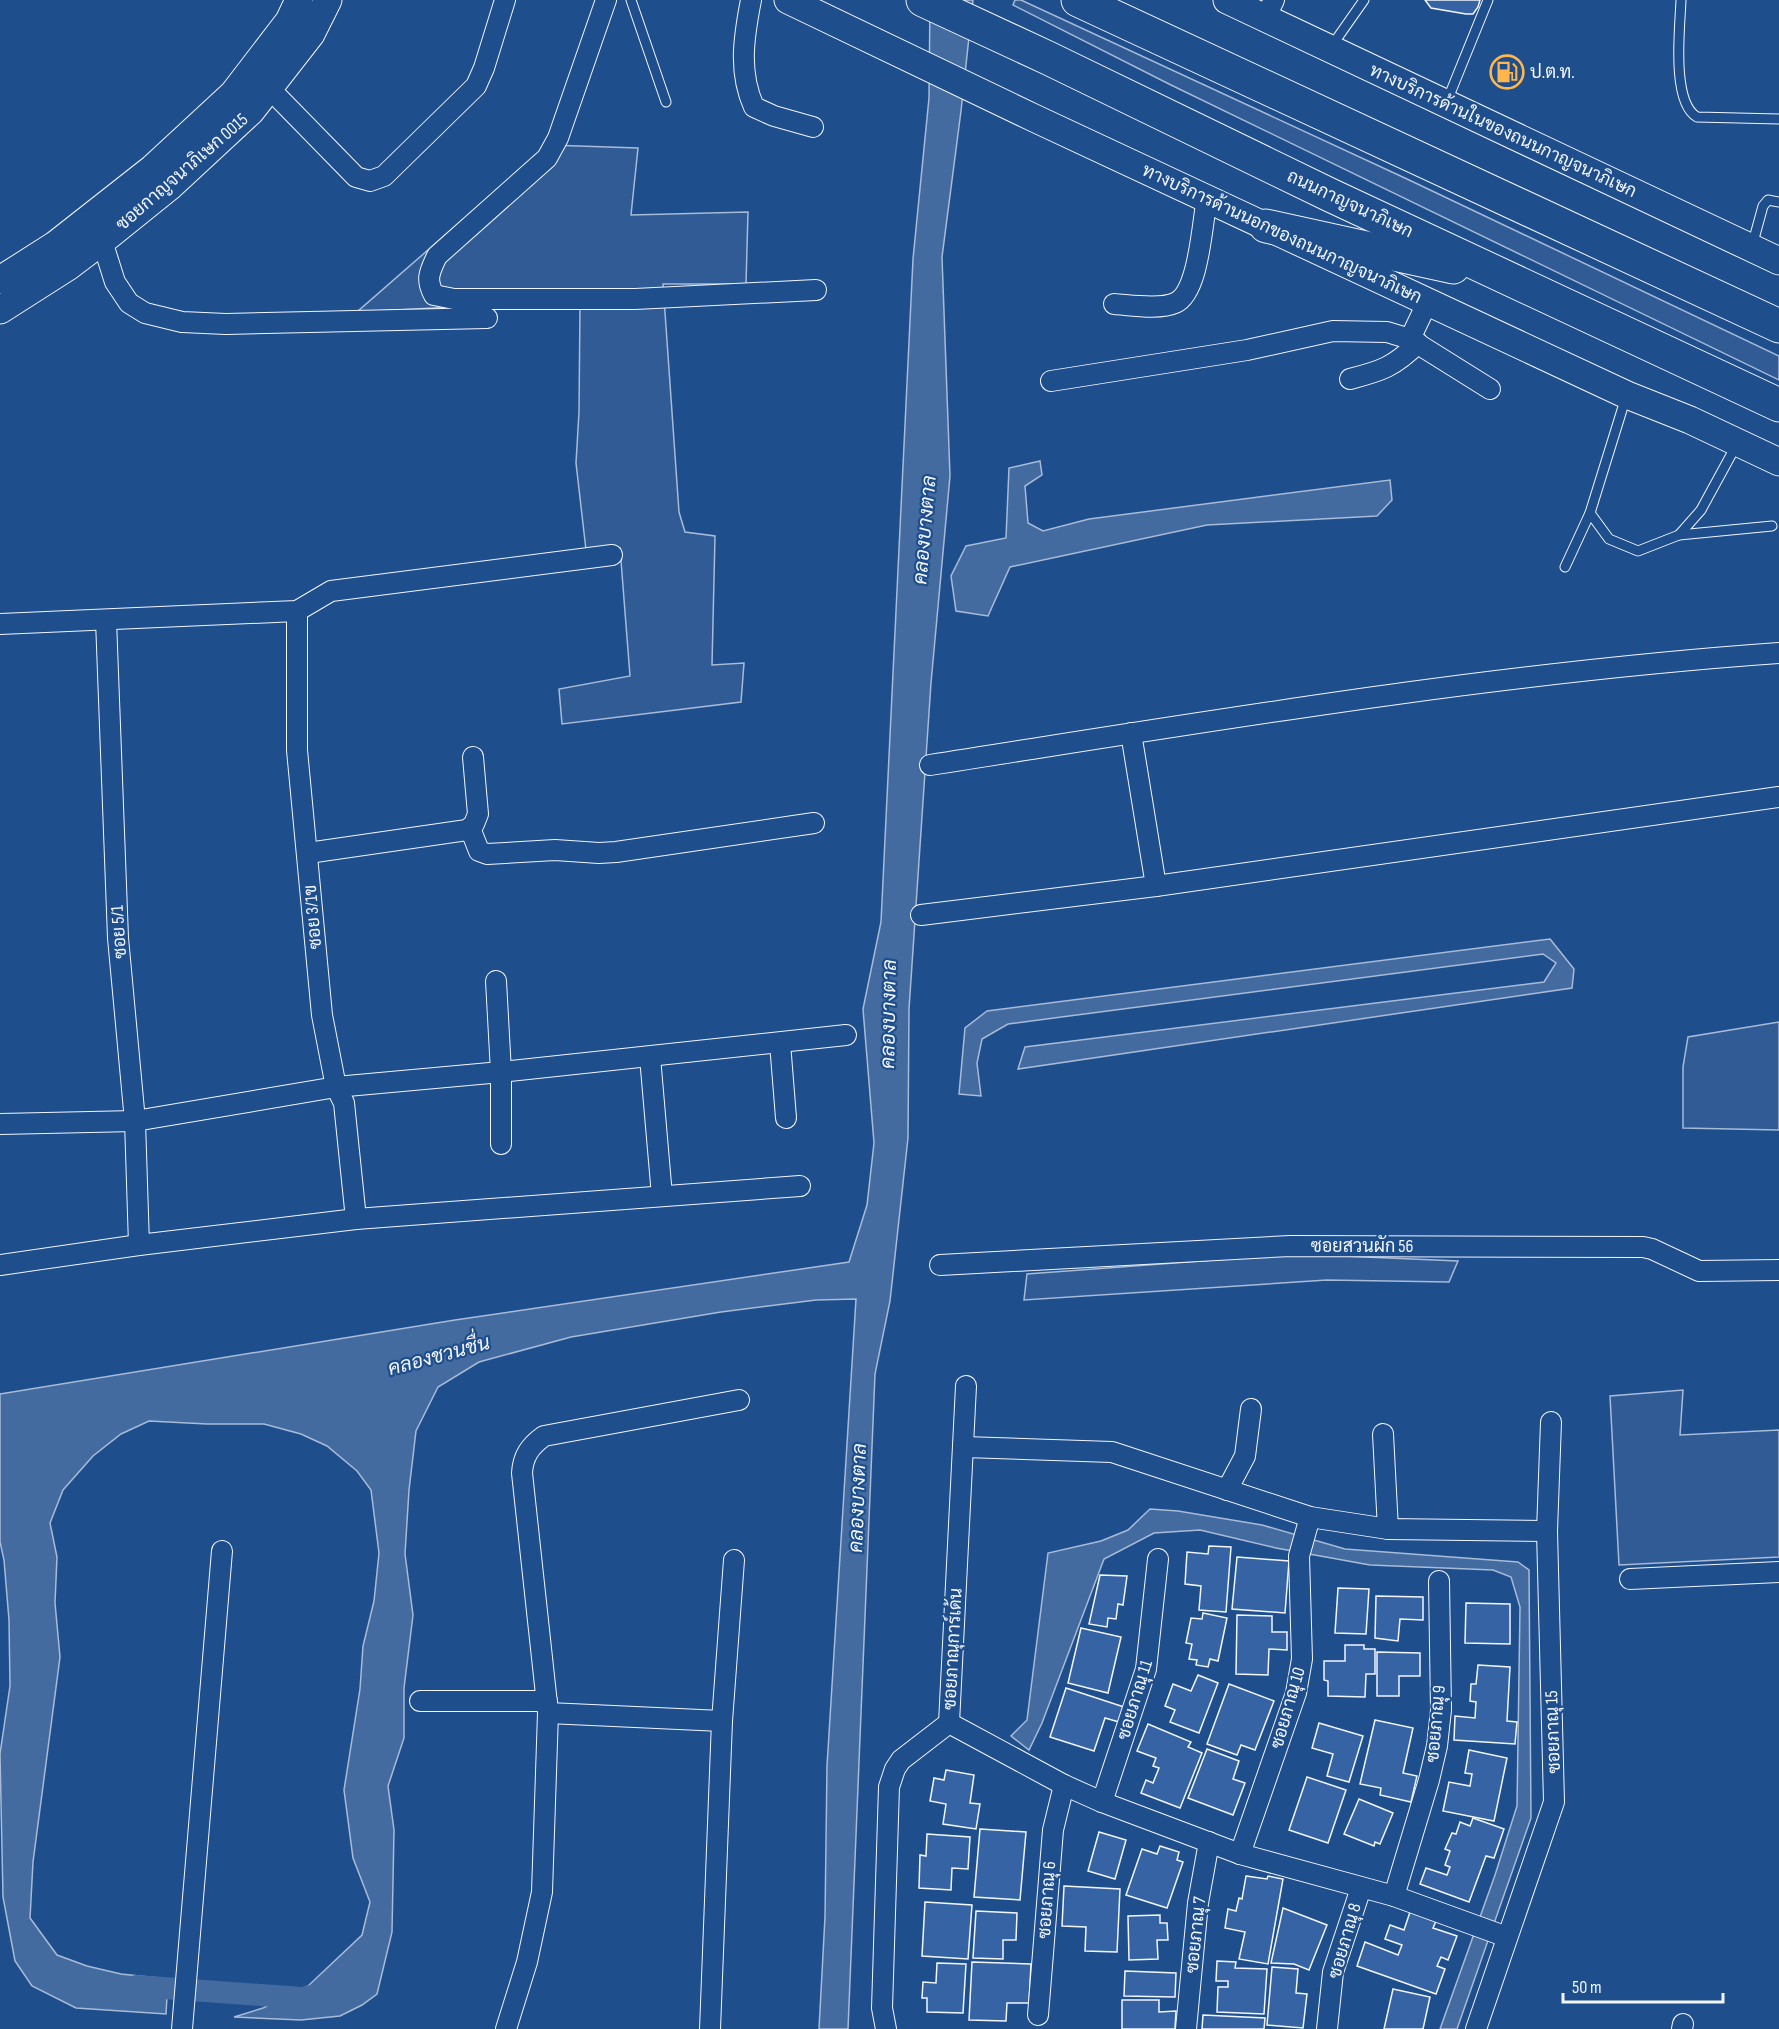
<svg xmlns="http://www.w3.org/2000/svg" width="1779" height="2029" viewBox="0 0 1779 2029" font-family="'Sofia Sans Condensed',Sarabun,sans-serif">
<rect width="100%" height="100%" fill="#1f4e8c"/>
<!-- green -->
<g fill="#305b95" stroke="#a8bbd7" stroke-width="1.5">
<path d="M1015,0H1021L1407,179L1779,356V380L1171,85L1013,5Z"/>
<path d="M548,145L638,148L631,215L748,212L746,284H663L679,512L685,532L715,536L712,665L744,663L741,702L562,724L559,689L630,676L620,548L586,550L576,463L579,412L580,306L491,305L357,312Z"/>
<path d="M1779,1022V1130L1683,1128V1067L1688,1037Z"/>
<path d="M1295,1254L1458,1261L1449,1282L1327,1280L1024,1300L1027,1274Z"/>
<path d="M1683,1390L1680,1435L1779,1430V1557L1619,1565L1610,1396Z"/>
</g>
<!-- water -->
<g fill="#446ba0" stroke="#a8bbd7" stroke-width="1.5">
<path d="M930,0H973L961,111L942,257L950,476L931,683L909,1009L908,1138L890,1301L875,1374L848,2029H819L825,1917L827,1766L856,1299L816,1300L721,1312L571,1337L479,1362L438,1387L416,1431L409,1490L405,1554L413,1615L404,1688V1738L388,1786L394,1830L392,1932L377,1994L362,2005L340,2016L301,2020L234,2017L263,2008L308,1986L362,1935L370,1902L353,1858L344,1790L360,1689L363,1646L374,1601L379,1553L371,1490L357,1471L327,1446L301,1434L264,1424H207L149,1421L121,1434L93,1456L63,1490L50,1523L57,1557L55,1603L60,1657L33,1862L30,1918L57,1955L87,1966L121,1974L168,1979L166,2014L76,2008L32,1986L15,1961L3,1897L0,1754L10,1686L9,1620L4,1560L0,1542V1394L455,1320L849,1262L867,1205L874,1143L863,1009L881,922L913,259L929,98Z"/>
<path d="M1040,461L1042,475L1025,486L1028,523L1043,531L1089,519L1390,480L1392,500L1377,516L1207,525L1010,567L988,616L956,611L951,576L966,546L1006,538L1009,468Z"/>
<path d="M1550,939L1574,969L1572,988L1018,1069L1025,1047L1544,982L1556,963L1543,954L1008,1024L982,1039L977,1063L981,1096L959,1094L965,1028L987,1011Z"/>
<path d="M1150,1509L1178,1511L1262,1525L1345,1549L1518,1562L1529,1570L1531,1818L1457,2029H1440L1495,1875L1517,1806L1520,1607L1511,1577L1493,1570L1370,1565L1276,1548L1200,1530L1154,1533L1104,1559L1042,1723L1029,1750L1011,1736L1027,1720L1048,1553L1101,1541L1128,1530Z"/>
</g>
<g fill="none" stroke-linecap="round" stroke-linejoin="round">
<!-- canal -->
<path stroke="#446ba0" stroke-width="22" d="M136,1986L302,1998L316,1995"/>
</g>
<!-- building -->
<g fill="#3563a3" stroke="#f2f6ff" stroke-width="1.5">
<path d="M1425,0H1480L1478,7L1473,14H1466L1431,8Z"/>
<path d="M1209,1546L1231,1547L1226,1612L1199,1610L1201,1586L1185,1584L1187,1552L1208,1554Z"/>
<path d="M1237,1557L1289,1561L1285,1613L1232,1609Z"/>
<path d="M1100,1575L1127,1576L1123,1605L1118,1604L1116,1619L1108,1618L1107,1627L1089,1624Z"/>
<path d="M1338,1588L1369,1589L1366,1634L1335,1633Z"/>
<path d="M1376,1596L1423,1597V1620L1400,1619L1398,1641L1375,1638Z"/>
<path d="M1466,1603L1510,1604V1644L1465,1643Z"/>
<path d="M1203,1613L1227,1618L1218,1661L1210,1659L1208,1667L1196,1665L1197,1660L1189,1659L1192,1644L1186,1643L1191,1618L1202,1619Z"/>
<path d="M1237,1615L1272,1616V1632H1287V1650L1269,1649L1268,1675L1236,1674Z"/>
<path d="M1081,1628L1121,1637L1108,1693L1068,1683Z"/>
<path d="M1345,1645H1364V1649H1375V1674H1366L1365,1697L1328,1696V1681L1324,1680V1661H1345Z"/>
<path d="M1377,1652L1420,1653V1676H1399V1696H1377Z"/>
<path d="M1478,1665L1510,1667L1507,1721L1517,1722L1515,1744L1454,1740L1455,1716L1475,1718L1476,1702L1470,1701L1471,1684H1476Z"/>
<path d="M1198,1675L1218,1683L1199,1733L1170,1722L1175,1710L1165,1706L1173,1684L1191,1691Z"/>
<path d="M1229,1684L1274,1701L1255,1750L1241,1745L1237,1755L1207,1744Z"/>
<path d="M1066,1688L1124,1707L1119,1722L1105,1718L1094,1751L1050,1737Z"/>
<path d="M1375,1720L1413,1728L1403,1773L1417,1776L1411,1802L1380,1795L1381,1788L1360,1784Z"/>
<path d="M1319,1723L1363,1736L1349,1782L1327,1776L1333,1754L1312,1748Z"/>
<path d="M1148,1724L1191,1742L1188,1747L1202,1753L1180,1808L1141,1793L1146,1780L1153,1783L1159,1768L1153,1766L1156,1758L1137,1751Z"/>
<path d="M1207,1749L1239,1761L1233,1779L1245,1783L1233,1815L1188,1798Z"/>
<path d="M1469,1750L1507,1758L1494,1821L1443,1811L1449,1782L1470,1786L1472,1774L1465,1773Z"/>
<path d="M946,1770L974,1775L970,1803L980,1804L976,1829L943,1824L946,1804L930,1801L934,1778L944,1780Z"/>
<path d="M1307,1777L1346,1790L1328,1843L1289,1830Z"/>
<path d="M1359,1799L1393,1813L1380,1844L1375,1842L1374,1846L1344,1834Z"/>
<path d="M1473,1818L1504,1829L1494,1858L1486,1856L1469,1902L1420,1884L1426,1868L1447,1875L1450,1867L1445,1865L1450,1851L1445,1849L1452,1833L1456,1834L1460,1822L1470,1826Z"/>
<path d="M980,1829L1026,1832L1020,1900L974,1897Z"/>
<path d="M1099,1832L1126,1840L1115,1879L1088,1871Z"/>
<path d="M927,1834L970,1837L968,1869L952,1868L951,1890L919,1888L920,1855L926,1856Z"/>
<path d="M1160,1846L1179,1852L1177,1860L1183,1862L1167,1908L1126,1895L1142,1849L1157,1854Z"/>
<path d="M1246,1876L1267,1879L1268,1876L1283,1879L1268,1964L1239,1959L1245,1932L1225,1928L1228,1909L1236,1911L1239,1898L1242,1899Z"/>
<path d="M1064,1886L1120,1889L1117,1952L1085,1951L1086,1927L1062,1926Z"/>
<path d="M925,1902L972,1905L968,1959L922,1956Z"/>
<path d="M1283,1908L1327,1925L1309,1970L1294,1964L1271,1963Z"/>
<path d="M976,1911L1017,1913L1016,1940H1003V1959L973,1958Z"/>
<path d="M1410,1912L1436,1921L1433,1928L1457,1936L1448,1960L1441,1957L1437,1966L1445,1969L1436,1994L1357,1966L1365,1942L1398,1955L1402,1945L1385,1939L1390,1925L1404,1930Z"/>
<path d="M1160,1915V1923H1167L1168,1940H1157L1158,1959L1129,1960L1128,1916Z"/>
<path d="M1217,1961L1236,1962L1235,1968L1267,1969L1264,2014L1217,2012L1218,1987H1228V1981H1216Z"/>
<path d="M972,1962L1031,1964L1029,2003H1007L1006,2021L969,2020Z"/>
<path d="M937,1963L966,1964L963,2013L927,2012V1998H922L923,1982L936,1983Z"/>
<path d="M1272,1967L1298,1969L1296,1993L1307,1994L1303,2028L1267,2025Z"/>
<path d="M1125,1971L1176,1973L1175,1997L1124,1996Z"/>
<path d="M1393,1989L1430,1997L1423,2029H1384Z"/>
<path d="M1122,2000H1159V2012L1176,2011L1175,2029H1122Z"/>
<path d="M1203,2015L1265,2018L1264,2029H1202Z"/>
</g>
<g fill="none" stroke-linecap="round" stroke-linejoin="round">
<!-- lane casing -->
<g stroke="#f2f6ff" stroke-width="11">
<g id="lane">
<path d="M631,0L666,102"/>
<path d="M1681,0C1680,27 1671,102 1697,117L1779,119"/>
<path d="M1331,47L1364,0"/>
<path d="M1447,101L1488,0"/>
<path d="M1752,246L1763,206L1768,200L1779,202"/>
<path d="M1626,397L1590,513L1609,539L1638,551L1679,535L1701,510L1737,444"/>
<path d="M1679,535L1772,526"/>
<path d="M1565,567L1590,513"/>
</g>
</g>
<!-- street casing -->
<g stroke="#f2f6ff" stroke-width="22">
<g id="street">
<path d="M606,0L558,138L547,158L437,256C430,271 425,279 434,295L454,299H635L816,290"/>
<path d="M751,0C744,36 738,72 754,107L774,116L813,127"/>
<path d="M1265,18L1274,0"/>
<path d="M269,88L356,177L370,181L384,176L476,86L484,68L505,0"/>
<path d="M102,241L115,282L129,303L145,313L182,322L226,324L487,318"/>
<path d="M1114,304C1130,305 1160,310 1175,303C1199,293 1202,224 1207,198"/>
<path d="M1410,339L1490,389"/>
<path d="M1350,379C1381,371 1394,367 1418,343"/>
<path d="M1051,381L1247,350L1333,331L1387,332L1410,339L1428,301"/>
<path d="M297,611V750L322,1015L336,1087L344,1103L356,1219"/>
<path d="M106,620L118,938L135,1121L139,1245"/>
<path d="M0,624L297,611L331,591L612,555"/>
<path d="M1131,733L1156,886"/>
<path d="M930,765C1212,721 1494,673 1779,653"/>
<path d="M470,828L479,851L487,854L555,850L599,853L616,852L814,823"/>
<path d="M308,853L467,830L474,824L478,814L473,757"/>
<path d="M921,915L1156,886L1779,797"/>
<path d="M496,981L501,1072V1144"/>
<path d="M780,1043L786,1118"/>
<path d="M650,1057L662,1196"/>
<path d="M0,1124L135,1121L336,1087L501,1072L846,1035"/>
<path d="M0,1265L139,1245L356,1219L800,1186"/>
<path d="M940,1265L1290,1246L1643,1247L1652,1249L1699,1271L1779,1270"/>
<path d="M1383,1434L1388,1529"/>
<path d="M964,1447L1112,1452L1310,1517L1388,1529L1547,1531"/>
<path d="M1227,1490L1245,1456L1251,1409"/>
<path d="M1630,1579L1779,1572"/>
<path d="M420,1701H547"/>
<path d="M548,1713L722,1721"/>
<path d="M949,1723L1064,1785L1102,1802L1240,1854L1394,1896L1507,1937"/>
<path d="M1102,1802L1146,1669L1158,1559"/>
<path d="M1240,1854L1296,1693L1302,1659L1299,1556L1310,1517"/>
<path d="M1394,1896L1429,1780L1437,1746L1441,1710L1439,1581"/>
<path d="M1038,2015L1053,1830L1064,1785"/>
<path d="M182,2029L222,1551"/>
<path d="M506,2029L527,1962L542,1892L548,1713L522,1473C523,1456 530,1446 544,1436L739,1400"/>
<path d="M710,2029L722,1721L734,1560"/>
<path d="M886,2029L882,2008L889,1787L895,1769L901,1760L949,1723L966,1386"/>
<path d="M1186,2029L1198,1903L1209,1842"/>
<path d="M1327,2029L1333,1972L1361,1888"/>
<path d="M1476,2029L1554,1802L1547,1531L1551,1422"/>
<path d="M1682,2029L1683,2024"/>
</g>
</g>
<!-- secondary casing -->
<g stroke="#f2f6ff" stroke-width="29">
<g id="secondary">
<path d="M788,0L1034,118L1627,395L1690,420L1779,462"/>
<path d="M1227,0L1779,261"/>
<path d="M0,280L55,245L153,168L233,94L289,21L299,0"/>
<path d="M0,310L69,266L102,241L169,187L251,111L311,34L328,0"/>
</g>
</g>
<!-- highway casing -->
<g stroke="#f2f6ff" stroke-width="35">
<g id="highway">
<path d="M923,0L1048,58L1330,195L1779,405"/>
<path d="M1078,0L1779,326"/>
<path d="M1266,226L1453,267"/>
</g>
</g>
<!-- lane -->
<use href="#lane" stroke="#1f4e8c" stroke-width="9"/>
<!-- street -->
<use href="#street" stroke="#1f4e8c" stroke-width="20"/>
<!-- secondary -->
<use href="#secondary" stroke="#1f4e8c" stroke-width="27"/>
<!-- highway -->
<use href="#highway" stroke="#1f4e8c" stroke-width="33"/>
</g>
<!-- icons -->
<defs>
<g id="fuel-ring" transform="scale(1.725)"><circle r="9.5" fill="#1f4e8c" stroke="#ffb74d" stroke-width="1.5"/><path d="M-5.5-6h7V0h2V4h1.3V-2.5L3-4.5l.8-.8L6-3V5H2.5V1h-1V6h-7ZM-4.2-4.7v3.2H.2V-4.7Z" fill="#ffb74d"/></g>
</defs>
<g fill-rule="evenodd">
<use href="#fuel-ring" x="1507" y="72"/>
</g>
<g text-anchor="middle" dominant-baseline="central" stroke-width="4.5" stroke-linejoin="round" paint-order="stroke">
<!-- poi labels -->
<g font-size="18" fill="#f2f6ff" stroke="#1f4e8c" text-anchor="start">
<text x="1530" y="72">ป.ต.ท.</text>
</g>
<!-- street labels -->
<g font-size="18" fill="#f2f6ff" stroke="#1f4e8c">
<text transform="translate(1503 131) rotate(25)">ทางบริการด้านในของถนนกาญจนาภิเษก</text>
<text transform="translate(182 172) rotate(-41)">ซอยกาญจนาภิเษก 0015</text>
<text transform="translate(1350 204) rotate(25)">ถนนกาญจนาภิเษก</text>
<text transform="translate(1282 234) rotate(25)">ทางบริการด้านนอกของถนนกาญจนาภิเษก</text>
<text transform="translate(313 917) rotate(-95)">ซอย 3/1ข</text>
<text transform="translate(119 932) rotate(-94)">ซอย 5/1</text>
<text x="1362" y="1246">ซอยสวนผัก 56</text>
<text transform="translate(953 1649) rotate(-87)">ซอยภาณุการ์เด้น</text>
<text transform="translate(1135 1700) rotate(-73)">ซอยภาณุ 11</text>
<text transform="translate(1288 1708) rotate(-74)">ซอยภาณุ 10</text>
<text transform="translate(1436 1724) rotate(-85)">ซอยภาณุ 9</text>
<text transform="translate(1553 1732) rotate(-92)">ซอยภาณุ 15</text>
<text transform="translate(1047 1900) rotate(-86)">ซอยภาณุ 6</text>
<text transform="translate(1196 1935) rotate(-84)">ซอยภาณุ 7</text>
<text transform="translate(1345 1941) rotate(-74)">ซอยภาณุ 8</text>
</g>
<!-- water labels -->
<g font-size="20" font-style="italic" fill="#f2f6ff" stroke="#1f4e8c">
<text transform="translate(925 530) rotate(-85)">คลองบางตาล</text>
<text transform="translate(889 1014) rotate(-89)">คลองบางตาล</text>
<text transform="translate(439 1356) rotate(-15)">คลองชวนชื่น</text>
<text transform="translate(858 1498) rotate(-88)">คลองบางตาล</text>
</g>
</g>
<!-- scale -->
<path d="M1563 1993v9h160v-9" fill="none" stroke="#f2f6ff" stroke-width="3"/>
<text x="1572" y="1993" font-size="18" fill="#f2f6ff" stroke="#1f4e8c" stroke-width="4.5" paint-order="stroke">50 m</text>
</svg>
